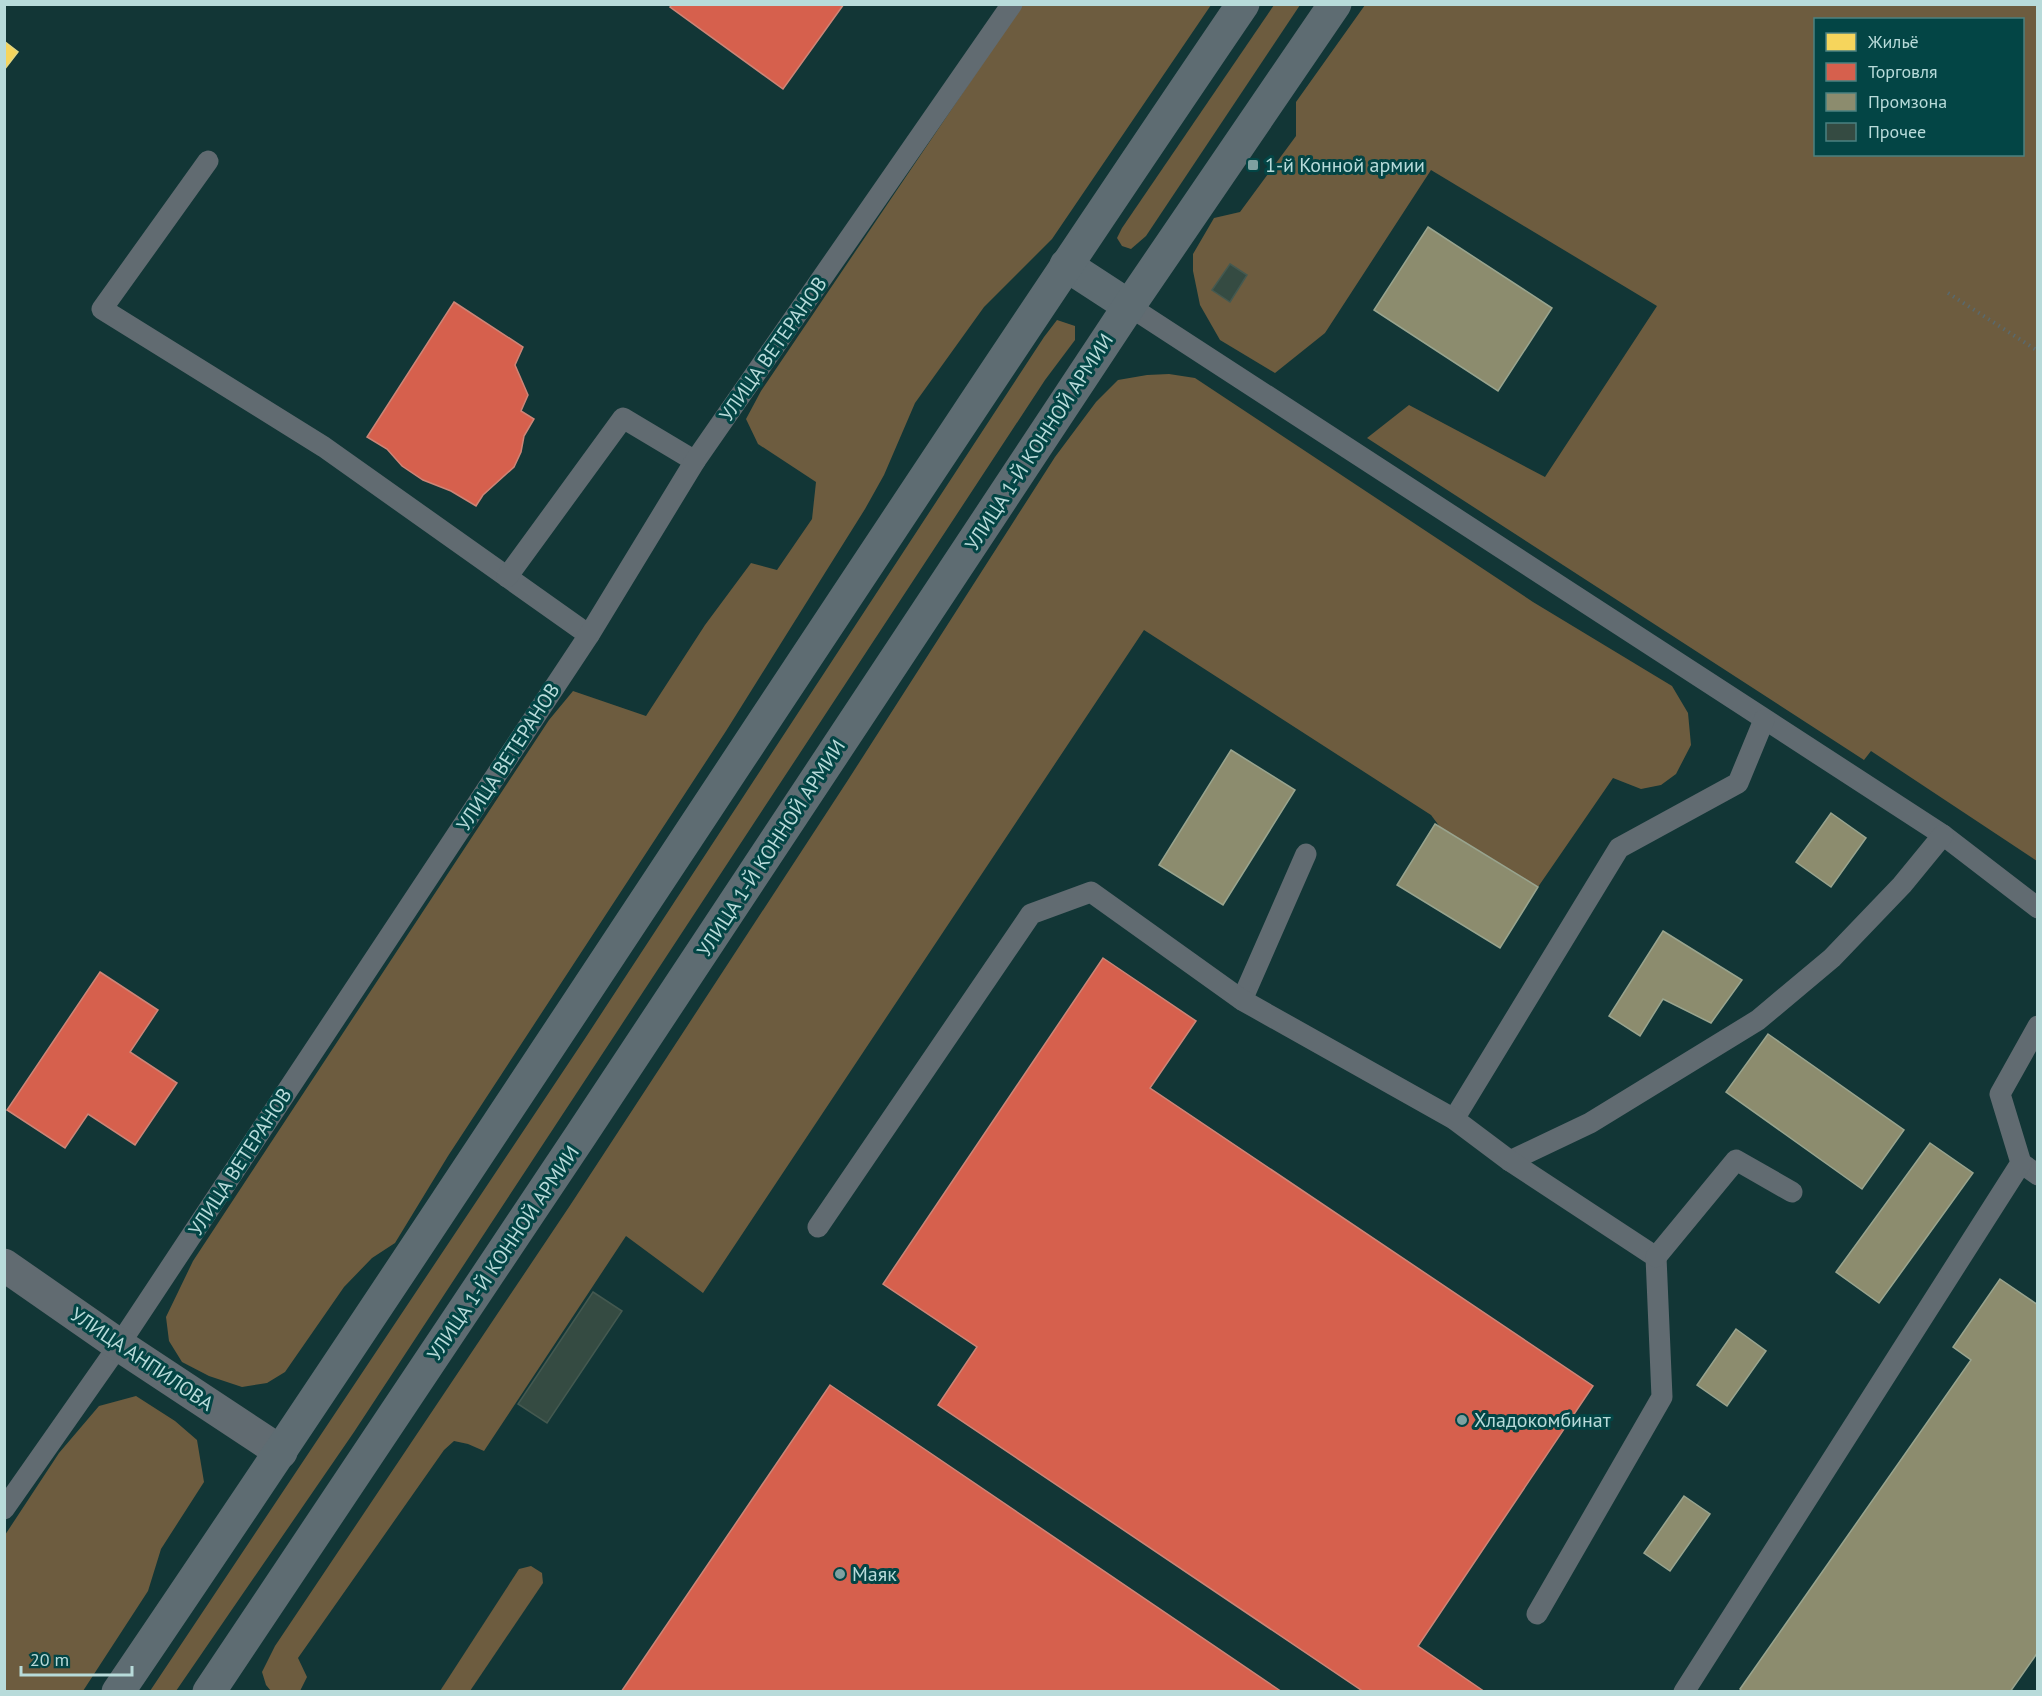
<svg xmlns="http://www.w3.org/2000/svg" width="2042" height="1696" viewBox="0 0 2042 1696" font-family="'PT Sans',sans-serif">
<rect width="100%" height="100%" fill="#123636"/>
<!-- green -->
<g fill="#6d5c3f" fill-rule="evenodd">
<path d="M1022,5H1211L1052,239L984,307L915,403L884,475L865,509L726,731L448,1156L395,1243L372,1258L344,1287L285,1372L267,1383L242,1387L209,1376L182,1362L169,1341L166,1317L193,1261L549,720L573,691L646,716L705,625L751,563L777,570L812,519L816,482L758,444L746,419L761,391Z"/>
<path d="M1274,5H1300L1146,236L1131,249L1122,246L1117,238L1122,228Z"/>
<path d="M1365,5H2037V861L1871,751L1864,760L1367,438L1409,405L1545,477L1657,306L1431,170L1325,333L1275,373L1220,340L1200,305L1193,271V254L1214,218L1240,212L1296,136V102ZM1816,20H2022V154H1816Z"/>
<path d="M1057,320L1075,326V340L1045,380L354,1432L176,1691H150L586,1037L1044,337Z"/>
<path d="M1169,374L1195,378L1533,602L1672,686L1688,713L1691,745L1676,774L1661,785L1641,789L1613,778L1538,887L1440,827L1431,815L1144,630L703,1293L626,1236L484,1451L468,1444L454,1441L444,1450L298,1658L307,1677L300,1691H271L266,1685L262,1672L275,1646L571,1204L848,780L1055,457L1096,402L1118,380L1147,375Z"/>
<path d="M136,1396L175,1421L197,1440L204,1482L161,1549L148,1591L83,1691H5V1535L59,1453L99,1406Z"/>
<path d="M531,1566L542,1573L543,1583L470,1691H440L519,1569Z"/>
</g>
<!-- homes -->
<path fill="#f6d55c" stroke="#e3d782" stroke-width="1.5" d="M4,41L18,52L4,70Z"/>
<!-- shops -->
<g fill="#d6604d" stroke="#cd8577" stroke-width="1.5">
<path d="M672,4H844L783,89L670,7Z"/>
<path d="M454,302L523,347L515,365L528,395L521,411L534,419L524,436L521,452L514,467L483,495L476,506L451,491L423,480L402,466L387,449L367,437Z"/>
<path d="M1103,958L1196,1021L1150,1088L1593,1386L1418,1646L1485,1692H1364L938,1405L977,1347L883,1284Z"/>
<path d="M100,972L158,1010L130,1052L177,1083L135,1145L88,1114L65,1148L7,1110Z"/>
<path d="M830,1385L1282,1692H621Z"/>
</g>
<!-- industry -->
<g fill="#8c8c6e" stroke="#99a48e" stroke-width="1.5">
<path d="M1428,227L1552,308L1498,391L1374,310Z"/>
<path d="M1231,750L1295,790L1223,905L1159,865Z"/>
<path d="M1831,813L1866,838L1831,887L1796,862Z"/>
<path d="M1435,824L1538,887L1500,948L1397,885Z"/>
<path d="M1663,931L1742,980L1711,1023L1663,999L1640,1036L1609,1016Z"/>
<path d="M1768,1034L1904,1130L1862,1189L1726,1092Z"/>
<path d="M1930,1143L1973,1173L1879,1303L1836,1272Z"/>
<path d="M2000,1279L2038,1305V1652L2010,1692H1743L1740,1689L1971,1360L1953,1347Z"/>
<path d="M1736,1329L1766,1351L1727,1406L1697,1385Z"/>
<path d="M1684,1496L1710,1514L1670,1571L1644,1553Z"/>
</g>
<!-- building -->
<g fill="#354b42" stroke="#445950" stroke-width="1.5">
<path d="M1230,264L1247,275L1230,302L1212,290Z"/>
<path d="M593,1292L622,1311L547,1423L518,1404Z"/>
</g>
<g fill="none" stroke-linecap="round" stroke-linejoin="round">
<!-- path -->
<path stroke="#5a696c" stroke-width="4" stroke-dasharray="1.5 4.5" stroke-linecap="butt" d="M1948,293L2038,351"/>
<!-- service -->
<g stroke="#616b71" stroke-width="21">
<path d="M208,161L102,309L324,447L589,635"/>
<path d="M1129,306L1943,835L2038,908"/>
<path d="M507,577L623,418L695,461"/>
<path d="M1242,1000L1306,854"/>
<path d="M1454,1119L1619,848L1738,783L1764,720"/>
<path d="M1510,1161L1590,1123L1758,1020L1832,958L1902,885L1943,835"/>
<path d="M2021,1163L2038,1175"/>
<path d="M818,1227L1031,914L1091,892L1242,1000L1454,1119L1510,1161L1656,1257L1662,1397L1537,1614"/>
<path d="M1656,1257L1736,1160L1792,1192"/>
<path d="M4,1509L119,1345L589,635L695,461L1012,4"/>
<path d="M1684,1692L2021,1163L2000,1094L2038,1026"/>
</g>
<!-- minor -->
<path stroke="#616b71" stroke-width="33" d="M4,1265L119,1345L281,1452"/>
<!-- secondary -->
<g stroke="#5e6c72" stroke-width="33">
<path d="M1066,265L1129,306"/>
<path d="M118,1692C498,1132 863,563 1243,4"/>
<path d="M209,1692L581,1135L1129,306L1335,4"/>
</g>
</g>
<!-- markers -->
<g fill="#7ea1a1" stroke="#034545" stroke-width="2">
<rect x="1247" y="159" width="12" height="12" rx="3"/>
<circle cx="1462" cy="1420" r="6"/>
<circle cx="840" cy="1574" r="6"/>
</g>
<g text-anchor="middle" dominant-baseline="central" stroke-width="6" stroke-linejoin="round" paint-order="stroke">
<!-- poi labels -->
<g font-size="20" fill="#b8dbda" stroke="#034545" text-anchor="start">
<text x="1265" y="165">1-й Конной армии</text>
<text x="1474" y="1420">Хладокомбинат</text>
<text x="852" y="1574">Маяк</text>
</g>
<!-- street labels -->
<g font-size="20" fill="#b8dbda" stroke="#034545">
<text transform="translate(773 349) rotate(-55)">УЛИЦА ВЕТЕРАНОВ</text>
<text transform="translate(1039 442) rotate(-57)">УЛИЦА 1-Й КОННОЙ АРМИИ</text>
<text transform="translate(508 757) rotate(-57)">УЛИЦА ВЕТЕРАНОВ</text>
<text transform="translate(771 848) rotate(-57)">УЛИЦА 1-Й КОННОЙ АРМИИ</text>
<text transform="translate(240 1162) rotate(-57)">УЛИЦА ВЕТЕРАНОВ</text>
<text transform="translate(503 1253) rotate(-56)">УЛИЦА 1-Й КОННОЙ АРМИИ</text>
<text transform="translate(142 1359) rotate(34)">УЛИЦА АНПИЛОВА</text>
</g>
</g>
<!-- border -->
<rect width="2042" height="1696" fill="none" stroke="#b8dbda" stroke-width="12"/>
<!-- legend -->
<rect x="1814" y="18" width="210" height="138" fill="#034545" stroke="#4b8181" stroke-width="1.5"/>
<rect x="1826" y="33" width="30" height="18" fill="#f6d55c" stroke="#4b8181" stroke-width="1.5"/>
<text x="1868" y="48" font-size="18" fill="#b8dbda">Жильё</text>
<rect x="1826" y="63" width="30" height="18" fill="#d6604d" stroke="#4b8181" stroke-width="1.5"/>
<text x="1868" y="78" font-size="18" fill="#b8dbda">Торговля</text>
<rect x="1826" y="93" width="30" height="18" fill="#8c8c6e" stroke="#4b8181" stroke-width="1.5"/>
<text x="1868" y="108" font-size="18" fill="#b8dbda">Промзона</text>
<rect x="1826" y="123" width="30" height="18" fill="#354b42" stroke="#4b8181" stroke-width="1.5"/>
<text x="1868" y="138" font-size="18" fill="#b8dbda">Прочее</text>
<!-- scale -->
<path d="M21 1666v9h111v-9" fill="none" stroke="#b8dbda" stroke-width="3"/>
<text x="30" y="1666" font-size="18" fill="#b8dbda" stroke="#034545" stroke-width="4.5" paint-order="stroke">20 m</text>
</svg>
